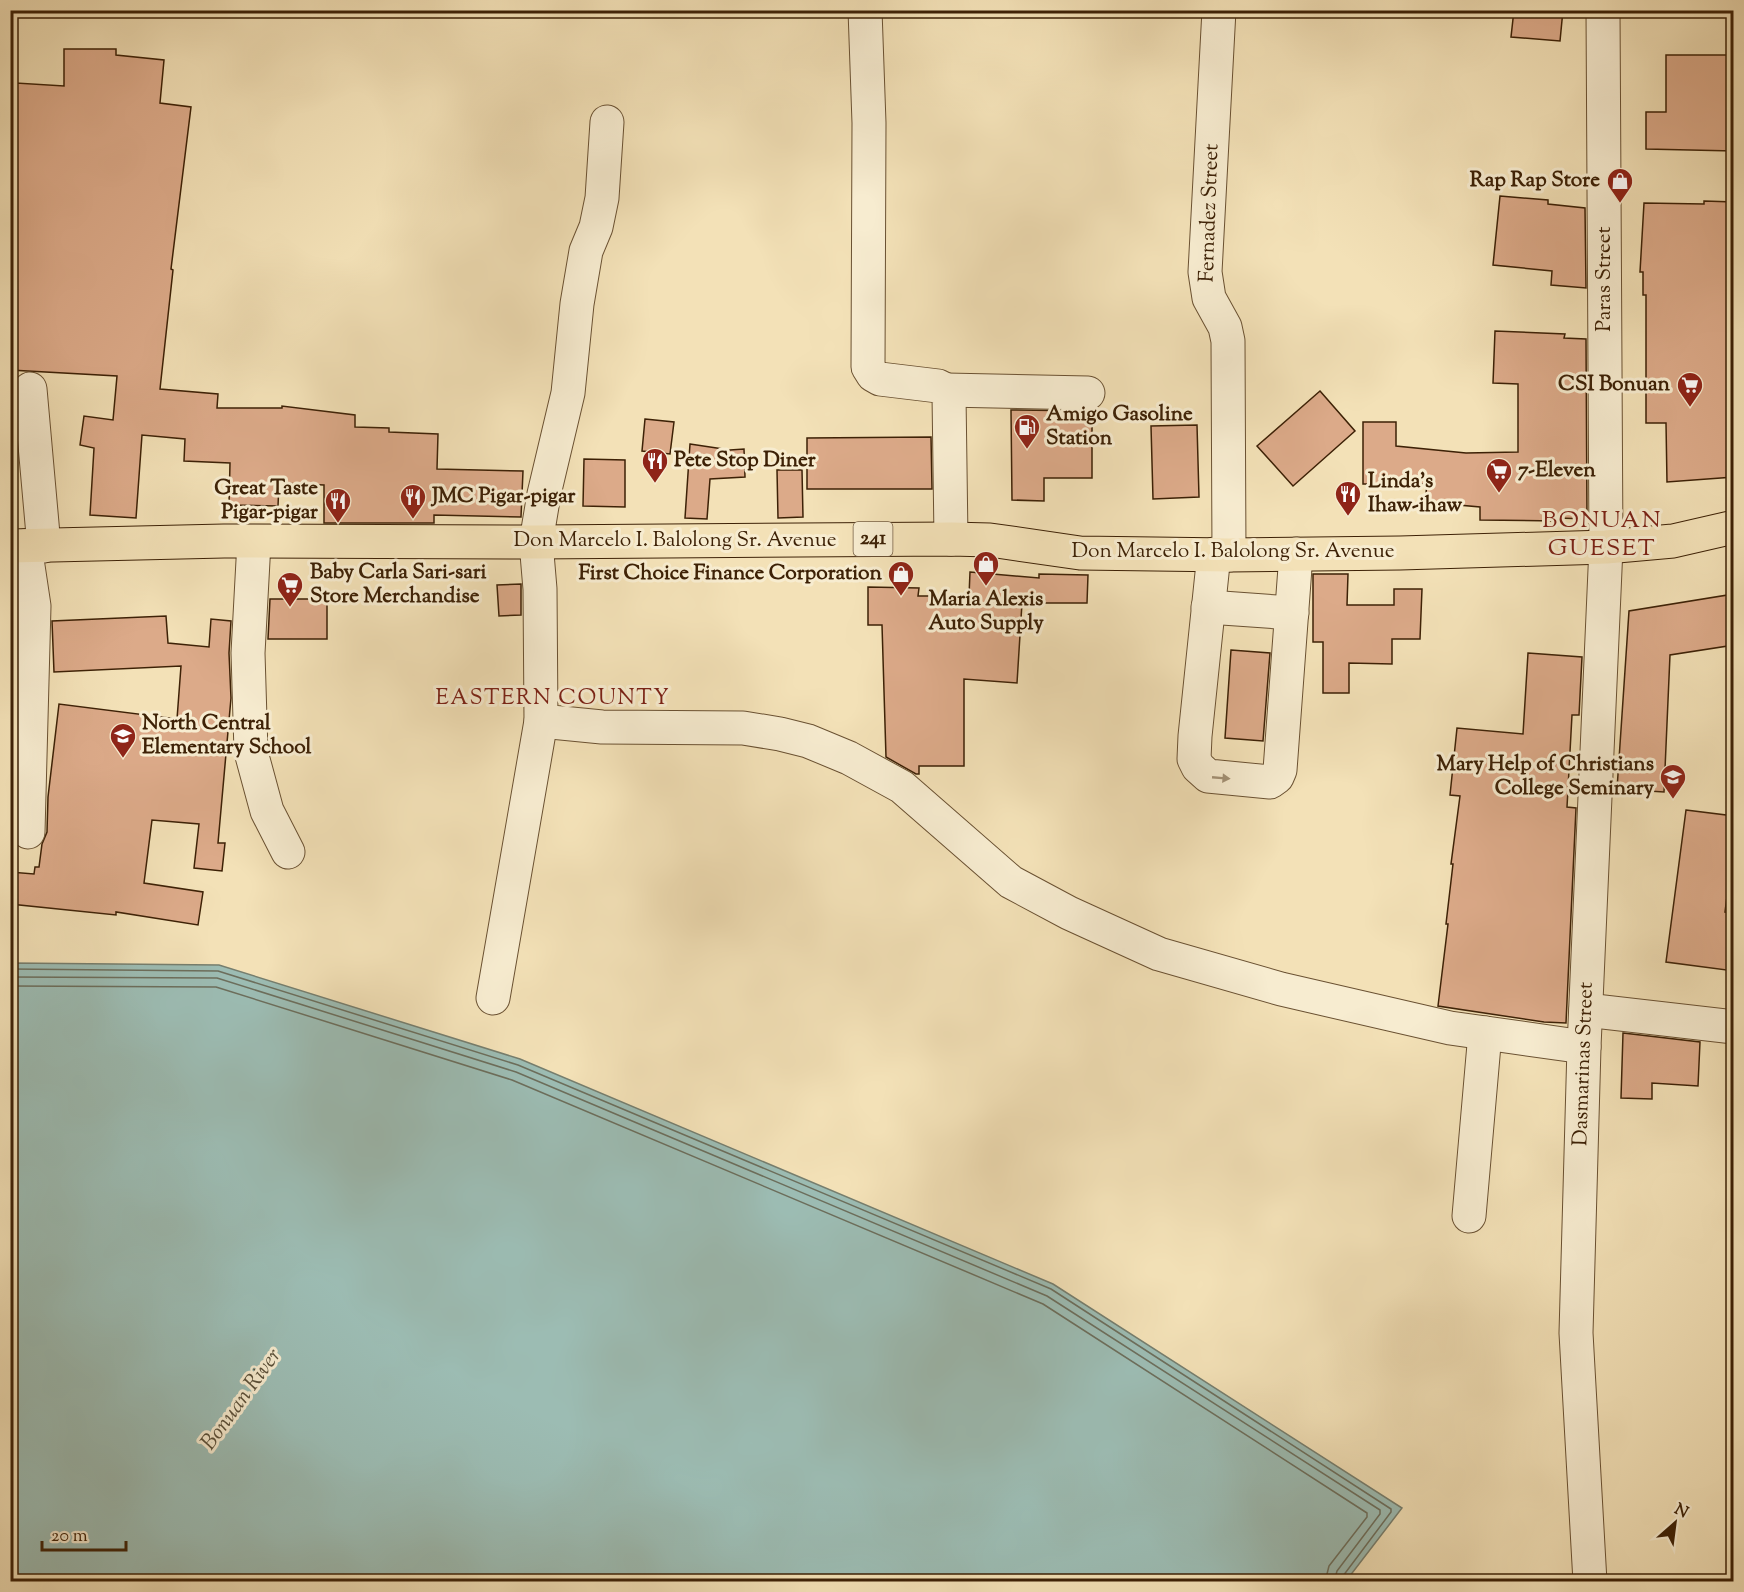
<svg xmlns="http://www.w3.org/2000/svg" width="1744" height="1592" viewBox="0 0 1744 1592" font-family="'Sorts Mill Goudy',serif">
<rect width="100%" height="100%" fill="#f3e1b7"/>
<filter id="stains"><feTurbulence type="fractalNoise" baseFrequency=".00333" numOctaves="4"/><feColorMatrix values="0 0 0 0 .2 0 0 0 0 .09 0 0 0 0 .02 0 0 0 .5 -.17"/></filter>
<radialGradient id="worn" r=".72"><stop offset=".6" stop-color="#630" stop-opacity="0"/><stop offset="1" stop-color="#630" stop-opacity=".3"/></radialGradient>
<!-- water -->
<path fill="#9cbcb3" stroke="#767e6e" stroke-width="1.5" d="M11,963L219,965L520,1059L1053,1284L1402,1508L1346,1581H11Z"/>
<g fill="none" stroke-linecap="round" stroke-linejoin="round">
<!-- shore -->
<g stroke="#6c6e5c" stroke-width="1.5">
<path d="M10,969L218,971L518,1065L1051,1289L1391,1509V1512L1343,1576L1341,1582"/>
<path d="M10,977L217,978L516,1072L1047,1296L1380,1510V1514L1337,1571L1334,1582"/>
<path d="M10,986L216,987L512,1080L1043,1304L1367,1513V1517L1329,1566L1325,1582"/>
</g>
</g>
<!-- building -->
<g fill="#dcaa89" stroke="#3d2106" stroke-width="1.5">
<path d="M1514,10H1563L1560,41L1511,37Z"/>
<path d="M64,49H116V55L164,60L160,103L191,107L171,269L173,270L160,389L218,394L217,408H282V406L355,415V427L389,428V432L438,434L437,469L523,471L521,517L434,515V523H324V485L279,483L278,506L229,505L230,463L184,461L185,439L142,435L136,518L90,515L94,448L80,445L84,416L113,420L117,376L10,370V176L16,83L64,86Z"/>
<path d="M1666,55H1734V151L1646,149V112H1666Z"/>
<path d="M1500,196L1548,200V204L1585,208L1586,288L1551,285L1552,271L1493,265Z"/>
<path d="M1704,201L1734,202V477L1667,482L1666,423H1646V295H1643V272H1640L1644,203L1704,204Z"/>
<path d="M1495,331L1565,334L1564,338L1586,339L1587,519L1558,518V521L1480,520V507L1425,502L1427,484H1363V422H1396V446L1466,453L1518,452V384L1493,383Z"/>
<path d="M1320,391L1355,431L1293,486L1257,446Z"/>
<path d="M1011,410L1092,411V478H1044V501L1012,500Z"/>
<path d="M645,419L674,422L670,454L642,451Z"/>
<path d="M1197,425L1199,497L1153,499L1151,426Z"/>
<path d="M931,437L932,489H807V438Z"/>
<path d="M690,444L730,450L744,449L745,477L710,479L707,519L685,518Z"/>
<path d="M584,459L625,460V507L583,506Z"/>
<path d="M777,470H802L803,517L778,518Z"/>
<path d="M970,572L1039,578V574L1088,575L1087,603H1022L1017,683L964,679V766H919V774H916L886,757L882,625H868V587L919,588L918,596H969Z"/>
<path d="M1313,574H1348L1347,605H1394V589H1422L1420,639H1392V664L1349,663V693H1323V642H1313Z"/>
<path d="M521,584V615L499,616L497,585Z"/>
<path d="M1734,594V645L1670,655L1664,792L1617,789L1629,611Z"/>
<path d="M270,599H327V639H268Z"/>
<path d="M166,616L168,643L209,647L211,619L231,621L229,653L231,698L218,843H225L222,871L194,868L199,824L152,820L144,883L203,892L198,925L116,912V915L10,904V872L34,874L35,867H39L42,844L47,832L48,797L59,704L177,719L181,666L54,672L52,621Z"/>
<path d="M1231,650L1270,653L1263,741L1225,738Z"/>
<path d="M1528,653L1582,657L1579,715H1572L1567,807L1576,808L1566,1023L1544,1022L1438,1006L1448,924H1446L1453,864H1451L1460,796L1450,795L1457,728L1523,734Z"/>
<path d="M1686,810L1734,816V842L1725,912L1734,913V971L1666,962Z"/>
<path d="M1623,1033L1700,1042L1698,1086L1652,1083V1099L1621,1098Z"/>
</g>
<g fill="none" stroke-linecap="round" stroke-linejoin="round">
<!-- minor casing -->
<g stroke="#6a5132" stroke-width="35">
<g id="minor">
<path d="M865,10L869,123L868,367L873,375L880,379L938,386L946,390L949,395L951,539"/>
<path d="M1219,10L1205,272L1209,298L1225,327L1228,341L1229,555"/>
<path d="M607,122L602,198L596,227L586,251L577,304L568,393L544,494L536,542L540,589L541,721L602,727L743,728L780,734L808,741L849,758L902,787L1011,882L1069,913L1159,954L1281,989L1450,1028L1584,1047"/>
<path d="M30,389L44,546"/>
<path d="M946,390L1088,393"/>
<path d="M254,542L248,653L251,752L267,811L288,852"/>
<path d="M25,546L34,606L28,832"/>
<path d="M1214,554L1195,736L1194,759L1198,767L1208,776L1270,782L1277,777L1280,770L1296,554"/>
<path d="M1208,607L1292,613"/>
<path d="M493,998L541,721"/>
<path d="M1586,1010L1734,1027"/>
<path d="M1469,1216L1485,1033"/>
<path d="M1590,1582L1576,1333L1584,1047L1606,547L1603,10"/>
</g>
</g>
<!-- major casing -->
<g stroke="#3d2106" stroke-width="35">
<path id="major" d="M10,546L224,541L536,542L951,539L990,540L1080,553L1229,555L1400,553L1606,547L1673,541L1734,527"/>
</g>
<!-- minor -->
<use href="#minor" stroke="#f7ecd0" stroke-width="33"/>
<!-- major -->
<use href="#major" stroke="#f3e1b7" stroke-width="33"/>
</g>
<!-- one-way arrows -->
<defs><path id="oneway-solid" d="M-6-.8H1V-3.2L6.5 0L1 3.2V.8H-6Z" transform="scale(1.5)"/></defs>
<use fill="#a39175" href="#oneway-solid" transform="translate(1221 778) rotate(5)"/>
<!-- icons -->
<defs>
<g id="shop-pin" transform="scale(1.35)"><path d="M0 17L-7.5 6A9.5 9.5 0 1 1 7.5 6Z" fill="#8f2418" stroke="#f7ecd0"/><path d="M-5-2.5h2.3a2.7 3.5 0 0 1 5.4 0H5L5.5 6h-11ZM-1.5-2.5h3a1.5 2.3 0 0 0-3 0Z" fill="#fff"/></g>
<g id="supermarket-pin" transform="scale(1.35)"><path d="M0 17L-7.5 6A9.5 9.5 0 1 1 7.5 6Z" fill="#8f2418" stroke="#f7ecd0"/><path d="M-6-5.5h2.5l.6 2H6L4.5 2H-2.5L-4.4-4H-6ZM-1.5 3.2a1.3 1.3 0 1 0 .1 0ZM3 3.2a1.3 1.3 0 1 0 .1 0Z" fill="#fff"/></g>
<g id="fuel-pin" transform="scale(1.35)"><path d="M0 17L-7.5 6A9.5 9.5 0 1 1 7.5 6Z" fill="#8f2418" stroke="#f7ecd0"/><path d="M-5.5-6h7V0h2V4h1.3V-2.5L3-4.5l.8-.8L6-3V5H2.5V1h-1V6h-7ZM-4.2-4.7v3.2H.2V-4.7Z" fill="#fff"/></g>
<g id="restaurant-pin" transform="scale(1.35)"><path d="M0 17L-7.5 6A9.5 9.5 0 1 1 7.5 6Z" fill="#8f2418" stroke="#f7ecd0"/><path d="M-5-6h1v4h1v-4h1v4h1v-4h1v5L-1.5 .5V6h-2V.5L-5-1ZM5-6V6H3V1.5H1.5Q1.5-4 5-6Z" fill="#fff"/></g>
<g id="school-pin" transform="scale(1.35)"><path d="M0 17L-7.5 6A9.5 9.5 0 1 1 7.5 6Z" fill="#8f2418" stroke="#f7ecd0"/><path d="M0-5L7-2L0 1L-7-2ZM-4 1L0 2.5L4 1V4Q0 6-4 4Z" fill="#fff"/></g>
<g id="university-pin" transform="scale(1.35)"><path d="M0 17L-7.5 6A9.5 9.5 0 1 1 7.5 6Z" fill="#8f2418" stroke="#f7ecd0"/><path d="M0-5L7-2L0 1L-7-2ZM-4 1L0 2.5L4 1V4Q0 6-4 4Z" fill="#fff"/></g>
</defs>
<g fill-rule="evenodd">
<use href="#shop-pin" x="1620" y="181"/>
<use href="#supermarket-pin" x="1690" y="385"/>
<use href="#fuel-pin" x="1027" y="427"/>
<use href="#restaurant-pin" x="655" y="461"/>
<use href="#supermarket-pin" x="1499" y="471"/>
<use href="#restaurant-pin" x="1348" y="494"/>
<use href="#restaurant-pin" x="413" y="497"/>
<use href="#restaurant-pin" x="338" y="501"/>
<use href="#shop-pin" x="986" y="564"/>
<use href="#shop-pin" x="901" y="574"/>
<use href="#supermarket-pin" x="290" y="585"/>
<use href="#school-pin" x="123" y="736"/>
<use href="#university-pin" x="1673" y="777"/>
</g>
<g text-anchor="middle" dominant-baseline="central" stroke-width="6" stroke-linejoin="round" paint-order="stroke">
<!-- shield labels -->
<rect fill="#f7ecd0" stroke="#755e43" stroke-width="1.5" x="853.5" y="522" width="39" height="34" rx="4.5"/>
<g font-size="20" font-weight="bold" fill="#3d2106">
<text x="873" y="539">241</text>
</g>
<!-- poi labels -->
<g font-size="21" font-weight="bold" fill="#3d2106" stroke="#f7ecd0" text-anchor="start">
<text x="1600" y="181" text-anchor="end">Rap Rap Store</text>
<text x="1670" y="385" text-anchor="end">CSI Bonuan</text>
<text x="1046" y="415">Amigo Gasoline<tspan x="1046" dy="24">Station</tspan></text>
<text x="674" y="461">Pete Stop Diner</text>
<text x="1518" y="471">7-Eleven</text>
<text x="1368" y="482">Linda's<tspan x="1368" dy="24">Ihaw-ihaw</tspan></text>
<text x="318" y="489" text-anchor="end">Great Taste<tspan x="318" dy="24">Pigar-pigar</tspan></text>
<text x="432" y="497">JMC Pigar-pigar</text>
<text x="310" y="573">Baby Carla Sari-sari<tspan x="310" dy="24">Store Merchandise</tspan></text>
<text x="882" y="574" text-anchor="end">First Choice Finance Corporation</text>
<text x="986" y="600" text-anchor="middle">Maria Alexis<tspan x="986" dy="24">Auto Supply</tspan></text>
<text x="142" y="724">North Central<tspan x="142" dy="24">Elementary School</tspan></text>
<text x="1654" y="765" text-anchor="end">Mary Help of Christians<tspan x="1654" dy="24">College Seminary</tspan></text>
</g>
<!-- street labels -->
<g font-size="21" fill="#3d2106" stroke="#f7ecd0">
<text transform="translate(1210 213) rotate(-88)">Fernadez Street</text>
<text transform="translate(1605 279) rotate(-90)">Paras Street</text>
<text x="675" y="541">Don Marcelo I. Balolong Sr. Avenue</text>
<text x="1233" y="552">Don Marcelo I. Balolong Sr. Avenue</text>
<text transform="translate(1584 1064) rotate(-88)">Dasmarinas Street</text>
</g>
<!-- neighbourhood labels -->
<g font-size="22" letter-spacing="1.5" fill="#7a1f14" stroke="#f7ecd0">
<text x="553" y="699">EASTERN COUNTY</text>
</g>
<!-- water labels -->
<g font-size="22" font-style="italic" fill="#5a503a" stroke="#f7ecd0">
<text transform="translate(242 1400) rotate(-54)">Bonuan River</text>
</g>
<!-- quarter labels -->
<g font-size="24" letter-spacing="1.5" fill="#7a1f14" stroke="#f7ecd0">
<text x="1602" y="521">BONUAN<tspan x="1602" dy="28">GUESET</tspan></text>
</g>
</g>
<!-- margin -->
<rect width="1744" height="1592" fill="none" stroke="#f3e1b7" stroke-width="36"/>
<rect x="12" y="12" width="1720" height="1568" fill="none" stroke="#3d2106" stroke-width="3"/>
<rect x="18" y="18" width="1708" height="1556" fill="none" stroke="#3d2106" stroke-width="1.5"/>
<!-- north arrow -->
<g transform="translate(1675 1523) rotate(28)" stroke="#f7ecd0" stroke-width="4.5" paint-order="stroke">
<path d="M0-4.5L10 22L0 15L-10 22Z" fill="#3d2106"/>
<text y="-9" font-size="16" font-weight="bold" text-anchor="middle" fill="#3d2106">N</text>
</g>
<!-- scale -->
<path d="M42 1541v9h84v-9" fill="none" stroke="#3d2106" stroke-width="3"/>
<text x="51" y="1541" font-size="18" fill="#3d2106" stroke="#f7ecd0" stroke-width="4.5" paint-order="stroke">20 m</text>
<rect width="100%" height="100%" filter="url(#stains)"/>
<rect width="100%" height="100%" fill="url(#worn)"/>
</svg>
